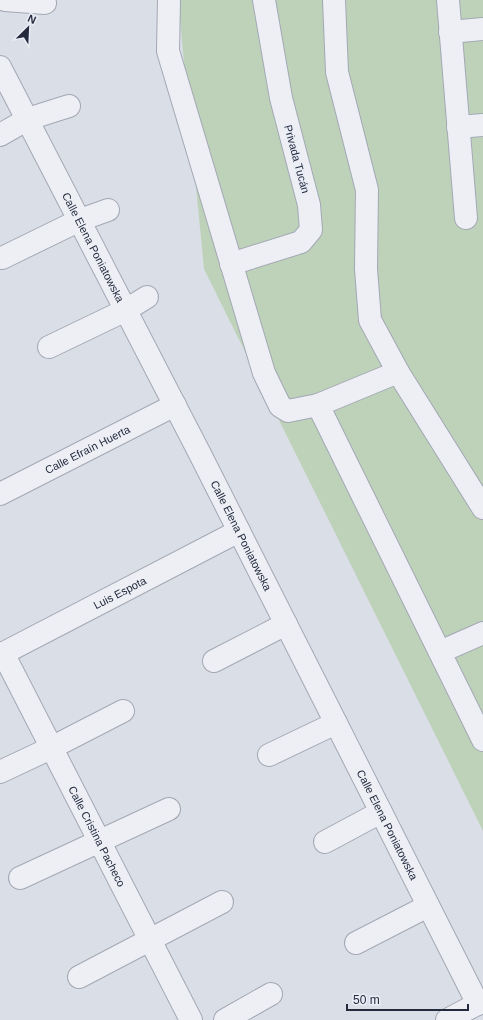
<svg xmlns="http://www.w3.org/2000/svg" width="483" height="1020" viewBox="0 0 483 1020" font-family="Arial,sans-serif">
<rect width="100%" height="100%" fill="#dadee7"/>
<!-- green -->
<path fill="#bed2ba" d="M178,0H483V831L204,269Z"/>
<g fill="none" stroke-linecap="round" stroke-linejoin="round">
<!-- minor casing -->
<g stroke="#a3a8b4" stroke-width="24">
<g id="minor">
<path d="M5,0L45,3"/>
<path d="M169,0L168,51L264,373L280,406L288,411L318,405"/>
<path d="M334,0L337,72L367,190L366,269L370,320L398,372"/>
<path d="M448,0L466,218"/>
<path d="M450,32L483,29"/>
<path id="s1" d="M0,67L200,454L478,1004"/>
<path d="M458,127L483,125"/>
<path d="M0,135L28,119L69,106"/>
<path d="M2,258L80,220L108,210"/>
<path d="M231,264L301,242L311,230L309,205L281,98L264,0"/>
<path d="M49,347L126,310L147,297"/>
<path id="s2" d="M0,494L175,405"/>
<path d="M483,508L398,372L318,405L483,740"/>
<path d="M440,652L483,633"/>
<path id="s3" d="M3,653L191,1020"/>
<path id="s4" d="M0,655L239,531"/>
<path d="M214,661L286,624"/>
<path d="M269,755L336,723"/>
<path d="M0,772L51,748L123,711"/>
<path d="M325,842L381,812"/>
<path d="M20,878L169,809"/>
<path d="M356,943L428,906"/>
<path d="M79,977L222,902"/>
<path d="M225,1020L271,994"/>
<path d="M447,1020L483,1001"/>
</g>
</g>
<!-- minor -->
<use href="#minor" stroke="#edeff5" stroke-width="22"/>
</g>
<g text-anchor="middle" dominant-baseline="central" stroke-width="3" stroke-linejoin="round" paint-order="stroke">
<!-- street labels -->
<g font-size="11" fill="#232a3e" stroke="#e9edf5">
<text transform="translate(297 159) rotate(75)">Privada Tucán</text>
<text stroke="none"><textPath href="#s1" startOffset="203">Calle Elena Poniatowska</textPath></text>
<text stroke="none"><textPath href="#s2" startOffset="98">Calle Efraín Huerta</textPath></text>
<text stroke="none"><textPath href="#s1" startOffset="527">Calle Elena Poniatowska</textPath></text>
<text stroke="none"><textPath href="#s4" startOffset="135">Luis Espota</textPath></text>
<text stroke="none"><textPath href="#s1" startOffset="851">Calle Elena Poniatowska</textPath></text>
<text stroke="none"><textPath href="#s3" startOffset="206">Calle Cristina Pacheco</textPath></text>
</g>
</g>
<!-- north arrow -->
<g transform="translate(28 28) rotate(24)" stroke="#e9edf5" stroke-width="3" paint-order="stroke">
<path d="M0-3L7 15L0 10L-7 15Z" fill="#232a3e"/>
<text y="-6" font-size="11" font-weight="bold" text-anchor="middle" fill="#232a3e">N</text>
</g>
<!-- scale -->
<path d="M347 1004v6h121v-6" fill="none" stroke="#232a3e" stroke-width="2"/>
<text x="353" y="1004" font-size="12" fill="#232a3e" stroke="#e9edf5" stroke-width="3" paint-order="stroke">50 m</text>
</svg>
